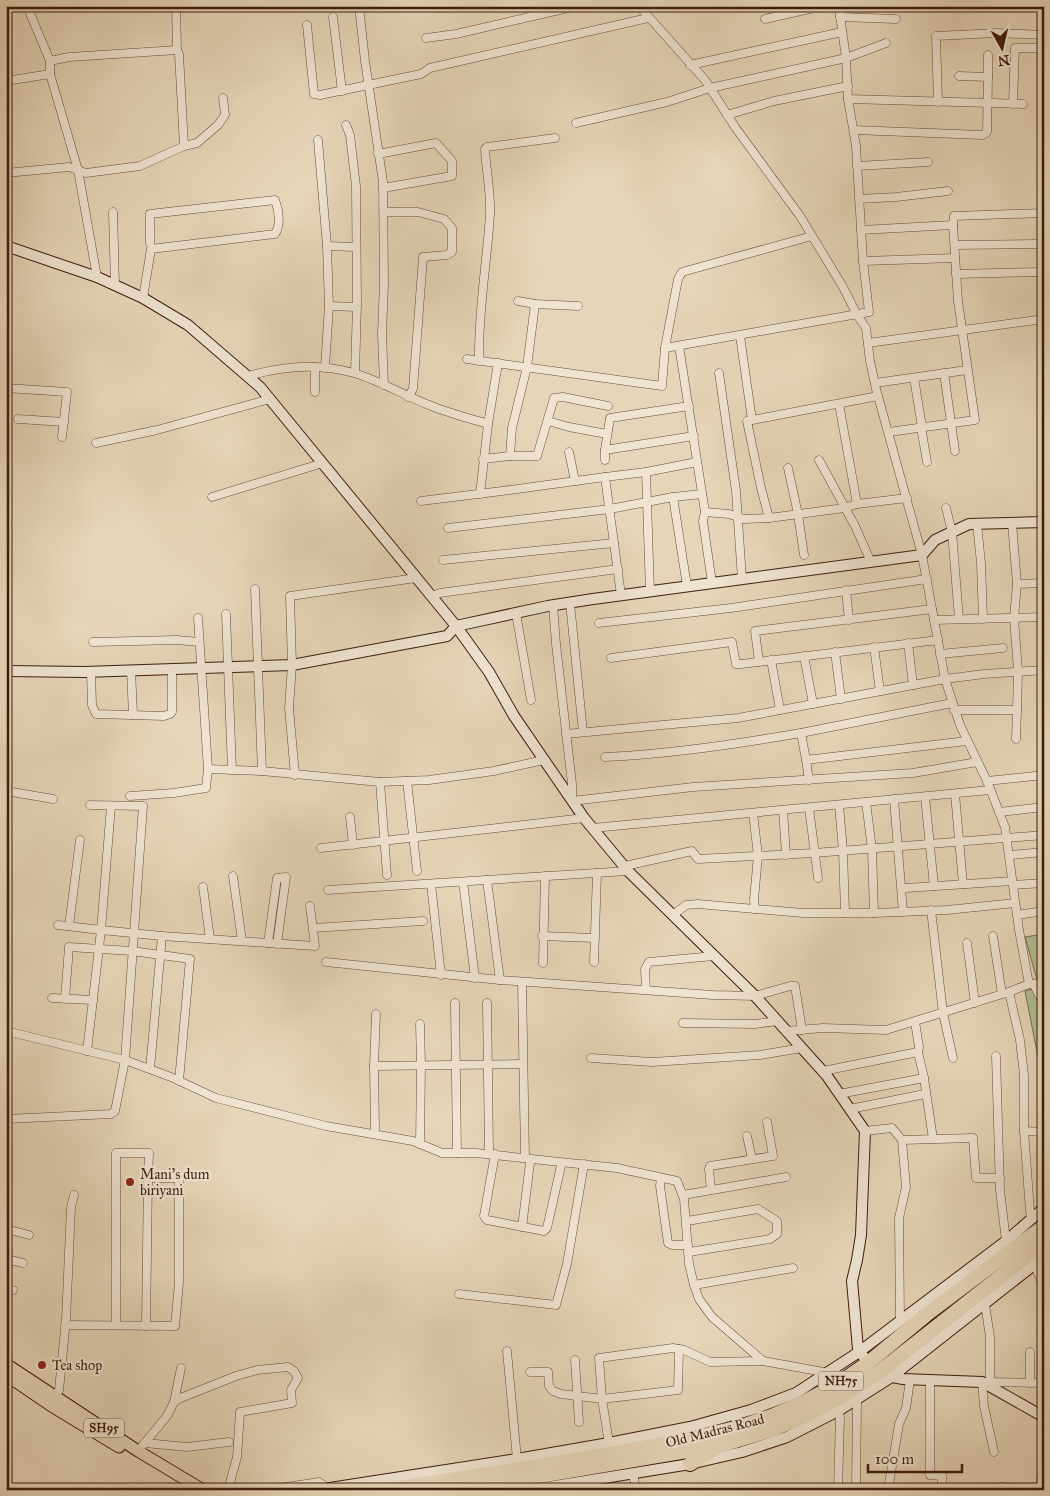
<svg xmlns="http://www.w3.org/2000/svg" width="1050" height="1496" viewBox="0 0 1050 1496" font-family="'IM FELL Great Primer',serif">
<rect width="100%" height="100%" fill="#e6d6b9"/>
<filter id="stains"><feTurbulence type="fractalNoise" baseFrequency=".004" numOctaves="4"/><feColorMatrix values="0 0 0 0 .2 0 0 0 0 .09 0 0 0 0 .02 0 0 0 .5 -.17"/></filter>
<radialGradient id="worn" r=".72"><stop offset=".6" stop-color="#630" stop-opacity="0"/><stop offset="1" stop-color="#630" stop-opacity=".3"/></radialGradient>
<!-- green -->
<path fill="#b0bf93" stroke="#776d50" d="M1044,934V1056L1038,1057L1025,991L1039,987L1025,937Z"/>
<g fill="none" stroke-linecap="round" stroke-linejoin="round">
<!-- street casing -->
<g stroke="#684a39" stroke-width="9">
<g id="street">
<path d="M27,6L50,61V74L78,170L97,277"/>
<path d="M176,6L177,50L179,54L184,146"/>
<path d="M359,6L365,61L383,182L384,283L382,334L384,385"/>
<path d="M639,6L705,80L735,127L800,216L843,287L857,315L866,328L870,361L876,389L922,555L945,679L960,725L987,781L1005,827L1019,930L1029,984"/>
<path d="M439,8L450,6"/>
<path d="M333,17L342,91"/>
<path d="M840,17L896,19"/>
<path d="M765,19L823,6"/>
<path d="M307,25L314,94L320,95L421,74L430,68L648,18"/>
<path d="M426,38L456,34L577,6"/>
<path d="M50,61L69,57L177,50"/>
<path d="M690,65L842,32"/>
<path d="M988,77V55"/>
<path d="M6,81L50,74"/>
<path d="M848,99L1023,104"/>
<path d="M938,102L936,36L996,33L1044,35"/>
<path d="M1013,104L1015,48H1044"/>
<path d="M727,115L774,101L848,86"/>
<path d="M576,123L667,102L710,88L846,58L886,43"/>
<path d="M346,125L350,135L356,186L357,304L355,373"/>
<path d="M854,130L983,135L987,132L988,77L959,76"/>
<path d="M318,140L327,246L329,306L325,368"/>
<path d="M378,154L436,143L452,161V176L383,188"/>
<path d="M857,166L928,162"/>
<path d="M6,173L69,167L86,173L140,166L184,146L197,143L218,125L225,115L223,98"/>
<path d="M859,199L896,197L948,191"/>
<path d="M113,212L115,285"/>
<path d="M384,212H418L444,219L452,228V252L447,255L423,257L413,389L408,397"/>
<path d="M953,225L954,216L1044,213"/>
<path d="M861,230L953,225L958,301L975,420L889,432"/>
<path d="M955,245L1036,244"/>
<path d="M327,246L355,247"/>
<path d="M863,261L955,258"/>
<path d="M956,274L1039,272"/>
<path d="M143,298L151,249L275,234C281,225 279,210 275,200L150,214V243"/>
<path d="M518,301L535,304"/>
<path d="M329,306L356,307"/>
<path d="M740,336L752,420"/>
<path d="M868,343L1044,319"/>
<path d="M679,346L705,512L703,521L712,583"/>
<path d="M665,348L869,312L863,261L856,146L848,99L846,58L840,15L841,6"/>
<path d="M467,359L662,386L665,348L678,279L682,272L812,236"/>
<path d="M479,361C478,311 487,263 490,214C491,192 486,170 485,149L487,147L555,138"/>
<path d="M719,373L736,491L742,579"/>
<path d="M944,373L955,451"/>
<path d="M248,376C282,366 320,363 354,373C380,381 404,395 429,405C448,413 468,418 488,424"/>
<path d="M914,378L922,427"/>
<path d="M875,383L967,370"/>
<path d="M6,388L67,392L62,437"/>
<path d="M315,392V367"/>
<path d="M839,404L857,504"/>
<path d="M689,406L610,418L605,450L694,436"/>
<path d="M18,419L64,422"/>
<path d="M548,421L569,427L607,434"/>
<path d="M921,427L927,462"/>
<path d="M96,443L157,430L270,399"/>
<path d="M605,450V460"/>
<path d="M569,452L575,481"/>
<path d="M510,456L512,428L527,367L535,304L578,306"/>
<path d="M483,459L510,456H537L554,398L563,397L608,406"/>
<path d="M819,460L855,526L871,562"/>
<path d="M788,468L798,514L804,555"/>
<path d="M480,494L488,424L498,363"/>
<path d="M212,497L323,463"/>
<path d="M673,497L687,586"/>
<path d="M421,501L502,491L605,477"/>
<path d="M946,508L952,532L959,619"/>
<path d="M705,512L729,514L744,519L769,518L844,508L857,504L907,498"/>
<path d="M769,518L761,488L747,421L878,396"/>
<path d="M977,524L981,563L983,619"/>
<path d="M448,528L610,509L673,497L702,494"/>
<path d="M443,560L614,543"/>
<path d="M1017,584L1044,583"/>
<path d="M255,589L262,771"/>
<path d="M846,590L849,620"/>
<path d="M650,591L646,472L697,462"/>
<path d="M621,595L605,477L646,472"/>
<path d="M431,596L440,593L618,569"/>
<path d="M570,603L583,732"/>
<path d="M553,605L556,644L572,784V801L693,787L913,773L977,762"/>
<path d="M516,613L531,700"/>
<path d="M226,614L232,770"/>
<path d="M198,618L208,769"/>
<path d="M934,620L1044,617"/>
<path d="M599,623L731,608L927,579"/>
<path d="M93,642L177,640L199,642"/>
<path d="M908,643L913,685"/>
<path d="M874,647L880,691"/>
<path d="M835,652L841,699"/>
<path d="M940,654L1003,648"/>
<path d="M804,656L813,704"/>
<path d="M611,658L732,642L736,664H741L938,640"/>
<path d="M771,660L780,710"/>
<path d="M759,662L755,631L932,609"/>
<path d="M131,670L133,715"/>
<path d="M91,672L92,705L96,714L164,716L170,714L172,712V669"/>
<path d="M952,703L801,733L806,760L967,741"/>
<path d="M954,710H1017L1018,671L1014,618L1017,584L1012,523"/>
<path d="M566,734L738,718L945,679L984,674L1044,670"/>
<path d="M1016,739L1017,710"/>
<path d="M605,757C671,754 736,744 801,733"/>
<path d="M806,760L809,780"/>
<path d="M295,775L289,708L292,665L290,596L416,578"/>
<path d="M1043,776L1044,758"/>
<path d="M407,781L417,871"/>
<path d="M987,781L1044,775"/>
<path d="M380,782L387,875"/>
<path d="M6,791L53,799"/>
<path d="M955,794L963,884"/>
<path d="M130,796L174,793L206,788L208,769L262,771L380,782L429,780L494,771L544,760"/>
<path d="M925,797L934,886"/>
<path d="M894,799L903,912"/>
<path d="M866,802L872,849L874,913"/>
<path d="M839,805L843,851L845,913"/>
<path d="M809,808L818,878"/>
<path d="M783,810L786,855"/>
<path d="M999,812L1044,807"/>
<path d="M753,813L758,856L754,899L755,909"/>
<path d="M350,817L353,845"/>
<path d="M593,828L990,790"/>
<path d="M321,848L584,818"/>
<path d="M1010,855L1044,852"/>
<path d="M625,866L692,851L698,859L814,853L1044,835"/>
<path d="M233,876L242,941"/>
<path d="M487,880L500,980"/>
<path d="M463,882L475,978"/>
<path d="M431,884L441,975"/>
<path d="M1013,885L1044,883"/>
<path d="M203,887L210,939"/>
<path d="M906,888L1012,881"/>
<path d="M328,890L628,871"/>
<path d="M931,910L943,1013L953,1058"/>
<path d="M673,915L686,905L698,904L803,913H874L947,910L1015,903"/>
<path d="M1017,915L1044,911"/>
<path d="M58,925L101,930L111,806"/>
<path d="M69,926L80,840"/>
<path d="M313,928L423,921"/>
<path d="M542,936L595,938"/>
<path d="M993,936L1002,994"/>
<path d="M268,943L277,878L286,877L277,944"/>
<path d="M967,943L975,1003"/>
<path d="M326,962L500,980L713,995L755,996L790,986H795L802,1030"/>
<path d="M594,962L597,873"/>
<path d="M543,963L545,876"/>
<path d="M522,982L525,1158"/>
<path d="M1034,985L1039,995L1044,999"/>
<path d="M646,990L645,969L649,962L714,956"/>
<path d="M1009,992L1029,984L1044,983"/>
<path d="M52,998L93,1000"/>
<path d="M65,999L69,947L132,951L190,959L179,1081"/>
<path d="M455,1003L457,1153"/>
<path d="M487,1003L489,1150"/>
<path d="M915,1022L919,1047L918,1052L924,1078L933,1139"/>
<path d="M683,1023L755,1024L778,1021"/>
<path d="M420,1024L421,1065L420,1144"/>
<path d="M6,1031L125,1060L171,1077L216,1098L326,1126L413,1141L442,1153H476L617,1168L677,1181L684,1199L689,1264L694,1285L699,1299L712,1317L763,1361L829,1373"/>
<path d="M786,1031L823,1028L886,1030L1009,992L1020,1040L1024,1075V1131L1030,1211L1031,1218"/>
<path d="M87,1051L101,930L162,936L315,946L310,906"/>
<path d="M996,1056L1000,1190L1006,1241"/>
<path d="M591,1058L652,1062L760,1055L802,1048"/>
<path d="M374,1066L376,1014"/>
<path d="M150,1069L162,936"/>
<path d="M823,1071L918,1052"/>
<path d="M839,1094L924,1078"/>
<path d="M850,1109L925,1094"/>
<path d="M6,1119L111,1114L115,1111L125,1060L143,806L90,805"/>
<path d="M375,1129L374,1066L523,1064"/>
<path d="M865,1131L892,1128L902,1140L906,1187L899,1218L900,1320"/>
<path d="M1024,1131L1044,1132"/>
<path d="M747,1136L752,1159"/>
<path d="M902,1140L973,1138L976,1178H1000"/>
<path d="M495,1154L484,1216L487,1220L544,1231L547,1228L561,1166"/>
<path d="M661,1178L660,1186L668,1243L672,1245H688"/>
<path d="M711,1190L709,1169L710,1166L773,1156L767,1122"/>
<path d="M683,1195L786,1177"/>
<path d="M687,1221L758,1209L777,1221V1234L770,1239L689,1252"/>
<path d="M522,1227L530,1163"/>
<path d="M6,1229L29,1235"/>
<path d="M6,1259L23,1263"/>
<path d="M1031,1260L1035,1265L1044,1288"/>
<path d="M694,1285L793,1268"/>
<path d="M6,1288L13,1290"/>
<path d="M459,1294L556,1305L567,1264L584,1164"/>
<path d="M985,1304L990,1337V1382"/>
<path d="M65,1325L175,1326L179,1283V1178H148L149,1153H116V1325"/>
<path d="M146,1326L148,1178"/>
<path d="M507,1351L517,1459"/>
<path d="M1030,1352V1383"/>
<path d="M575,1360L579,1422"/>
<path d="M530,1372H548L549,1386L553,1391L561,1394L602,1399L678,1390L679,1349"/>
<path d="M930,1380V1475L942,1476V1490"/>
<path d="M54,1399L59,1390L66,1320L71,1208L74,1195"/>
<path d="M174,1402L181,1368"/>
<path d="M838,1411L840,1417L838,1490"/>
<path d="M145,1443L187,1447L229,1442"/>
<path d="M609,1443L602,1399L599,1358L673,1348L684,1350L710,1362L763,1361"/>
<path d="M138,1451L167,1416L174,1402L178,1399L236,1376L257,1370L288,1367L294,1371L298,1378L291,1390L292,1403L240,1412L237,1457L228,1490"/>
<path d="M994,1452L984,1406L982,1382L1044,1383"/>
<path d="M633,1473L636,1490"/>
<path d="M267,1490L319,1482L327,1488"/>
<path d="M856,1490L857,1400"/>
<path d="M888,1490L899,1424L906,1408L910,1380"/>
<path d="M996,1490L1001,1487L1037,1490"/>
<path d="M1039,1490L1044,1464"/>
</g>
</g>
<!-- secondary casing -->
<g stroke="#3e1b0e" stroke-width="12">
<g id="secondary">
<path d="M6,246L97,277L143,298L188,325L260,387L456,626L489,672L514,716L584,818L628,871L755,996L827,1076L865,1131L861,1235L857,1260L852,1281L858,1349L868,1363"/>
<path d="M6,671L84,672L292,665L447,636L456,626L548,606L593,599L922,555L935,540L969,524L1044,522"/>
<path d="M887,1376L903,1379L982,1382L1044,1417"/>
<path d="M317,1490L517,1459L609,1443L690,1427L751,1410L796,1393L859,1352L1006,1241L1044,1208"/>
<path d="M530,1490L690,1464L742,1452L787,1437L838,1411L890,1378L1044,1257"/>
</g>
</g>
<!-- primary casing -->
<g stroke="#3e1b0e" stroke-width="13">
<g id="primary">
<path d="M6,1364L138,1451L203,1490"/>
<path d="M6,1375L50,1405L119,1447"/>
</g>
</g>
<!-- highway casing -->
<g stroke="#3e1b0e" stroke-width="16">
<g id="highway">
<path d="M690,1464L713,1450"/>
<path d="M388,1490L598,1456L681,1441L739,1427L774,1415L804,1402L836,1385L868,1363L926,1315L1044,1226"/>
<path d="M458,1490L722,1445L774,1429L807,1415L842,1396L879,1372L1044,1242"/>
</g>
</g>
<!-- street -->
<use href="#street" stroke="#efe4d2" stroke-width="8"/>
<!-- secondary -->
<use href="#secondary" stroke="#efe4d2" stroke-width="10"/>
<!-- primary -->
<use href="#primary" stroke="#e6d6b9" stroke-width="11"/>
<!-- highway -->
<use href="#highway" stroke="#e6d6b9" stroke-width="14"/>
</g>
<!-- markers -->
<g fill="#8f2418" stroke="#efe4d2" stroke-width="2">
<circle cx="130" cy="1182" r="5"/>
<circle cx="42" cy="1365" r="5"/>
</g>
<g text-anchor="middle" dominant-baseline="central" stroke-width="4.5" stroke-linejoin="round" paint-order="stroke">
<!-- shield labels -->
<g fill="#efe4d2" stroke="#735749" stroke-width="1">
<rect x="818.5" y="1371.5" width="45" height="19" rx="4"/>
<rect x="84" y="1418.5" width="40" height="19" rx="4"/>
</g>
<g font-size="12" font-weight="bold" fill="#3e1b0e">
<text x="841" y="1381">NH75</text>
<text x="104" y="1428">SH95</text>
</g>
<!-- poi labels -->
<g font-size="14" fill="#3e1b0e" stroke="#efe4d2" text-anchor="start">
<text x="140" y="1174">Mani's dum<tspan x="140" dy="16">biriyani</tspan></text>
<text x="52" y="1365">Tea shop</text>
</g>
<!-- street labels -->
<g font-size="14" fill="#3e1b0e" stroke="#efe4d2">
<text transform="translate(715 1431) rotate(-14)">Old Madras Road</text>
</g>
</g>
<!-- margin -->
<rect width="1050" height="1496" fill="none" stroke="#e6d6b9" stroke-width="25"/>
<rect x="8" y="8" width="1035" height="1481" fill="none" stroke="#3e1b0e" stroke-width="2.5"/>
<rect x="12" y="12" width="1025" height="1471" fill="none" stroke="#3e1b0e"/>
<!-- north arrow -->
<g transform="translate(1002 48) rotate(172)" stroke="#efe4d2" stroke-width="4" paint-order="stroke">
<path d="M0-4L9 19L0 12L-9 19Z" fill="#3e1b0e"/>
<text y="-8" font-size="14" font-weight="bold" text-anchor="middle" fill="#3e1b0e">N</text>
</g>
<!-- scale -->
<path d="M868 1464v8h94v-8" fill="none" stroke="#3e1b0e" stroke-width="2.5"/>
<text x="875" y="1464" font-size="15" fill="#3e1b0e" stroke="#efe4d2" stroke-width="4" paint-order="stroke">100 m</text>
<rect width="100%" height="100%" filter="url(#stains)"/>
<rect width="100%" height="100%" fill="url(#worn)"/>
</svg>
